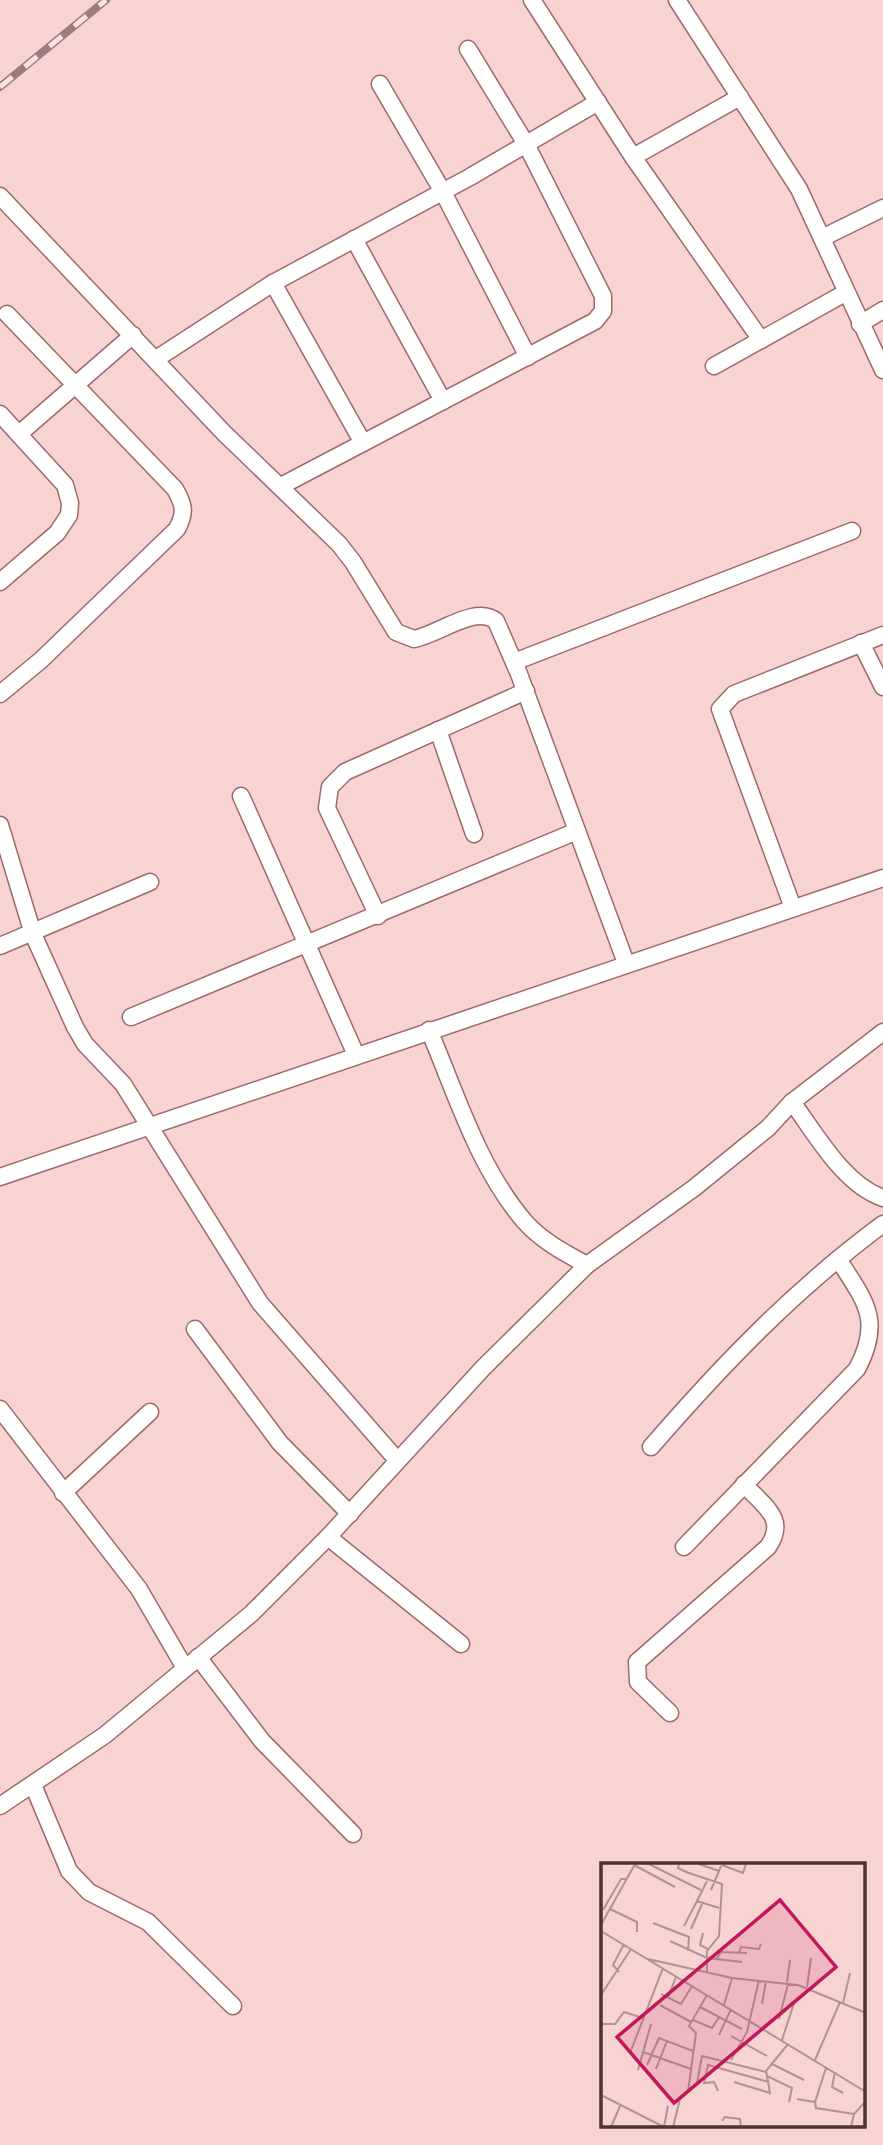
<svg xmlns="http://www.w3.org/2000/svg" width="883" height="2145" viewBox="0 0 883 2145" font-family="Jost,sans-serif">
<rect width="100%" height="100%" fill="#f7d3d1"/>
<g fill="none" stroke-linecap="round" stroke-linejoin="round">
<!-- street casing -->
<g stroke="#9e6a68" stroke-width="19">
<g id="street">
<path d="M532,0L633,157L761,340"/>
<path d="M677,0L799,189L883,370"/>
<path d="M380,84L443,192L528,357"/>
<path d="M633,157L740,97"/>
<path d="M0,196L224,433L339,544L353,562L396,632L414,639C438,635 475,604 496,621L519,674L626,963"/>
<path d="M822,238L883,208"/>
<path d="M354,239L443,401"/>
<path d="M273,283L363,443"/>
<path d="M860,324L883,310"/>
<path d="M156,359L273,283L470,177L598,102"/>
<path d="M714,366L845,293"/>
<path d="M0,414L65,485L70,503L69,515L57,533L0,582"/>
<path d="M19,434L133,335"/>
<path d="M281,486L595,321L603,311V296L526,144L468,49"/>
<path d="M861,643L883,687"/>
<path d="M514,662L852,531"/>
<path d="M0,694L41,660L177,529C186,512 184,505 175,489L7,314"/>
<path d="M438,730L474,834"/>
<path d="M241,796L356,1055"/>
<path d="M0,825L33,934L75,1027L85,1044L123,1084L260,1303L397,1460"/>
<path d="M793,908L720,709L734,694L883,635"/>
<path d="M378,916L327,808L330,787L345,772L526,691"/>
<path d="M0,946L150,882"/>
<path d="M131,1017L577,831"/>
<path d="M429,1030C457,1096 478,1167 525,1222C542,1241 565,1253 587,1265"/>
<path d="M792,1102C816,1134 843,1184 883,1198"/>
<path d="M0,1177L883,878"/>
<path d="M195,1329L280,1443L350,1514"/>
<path d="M0,1409L139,1589L185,1668"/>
<path d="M651,1447C722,1365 795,1289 883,1224"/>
<path d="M63,1493L150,1412"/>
<path d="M328,1537L461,1644"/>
<path d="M684,1547L857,1369C883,1320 865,1301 838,1259"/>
<path d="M198,1657L262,1741L353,1834"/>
<path d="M670,1713L638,1682L637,1662L768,1547C788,1518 763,1506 744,1484"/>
<path d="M33,1785L69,1871L89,1892L148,1922L233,2006"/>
<path d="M0,1806L105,1735L251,1614L328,1537L483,1368L587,1265L694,1188L768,1128L792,1102L883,1032"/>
</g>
</g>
<!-- street -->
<use href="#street" stroke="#fff" stroke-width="16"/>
<!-- rail casing -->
<g stroke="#997c7b" stroke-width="8">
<path id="rail" d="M0,87L106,0"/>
</g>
<!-- rail -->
<use href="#rail" stroke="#fce3e2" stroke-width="5" stroke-dasharray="16" stroke-linecap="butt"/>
</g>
<!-- overview -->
<g transform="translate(601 1863)">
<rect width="264" height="264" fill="#f7d3d1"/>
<path fill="none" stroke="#b29392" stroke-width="2" d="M48,1L100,27M78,1L77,5L85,9L121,21L118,73L106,88V110M98,1L118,8M33,2L74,24M121,2L142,10L145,1M106,18L96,38L118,45M110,27L120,3M9,46L36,59V69M2,47L20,16H26M52,60L88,74L87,88M0,62L34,1M83,63L96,38M90,66L101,41M0,68L265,229M102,70L99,82L107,86M69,78L106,95L141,99M138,90L140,84L158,86L160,81M47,96L131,115L197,122L265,150M115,97L120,89L146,90M18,109L12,102L23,81M186,119L189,97M206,124L210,95M60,131L80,141L91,123M0,132L30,86M67,134L75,114M242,140L249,110M161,141L165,118M59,142L90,159M123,142L131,115M99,144L141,166M178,156L187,121M92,157L111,165L118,154M0,161H14L23,149L42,155M118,172L130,146M130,173L166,193M181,177L193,140M42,189L90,206M29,190L62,105M130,197L146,169L158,117M214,197L239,139M171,201L203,217M46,202L58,175L92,188M55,206L66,178M37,207L50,161M234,209L231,224L242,230M166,213L191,225L188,239M133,219L169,230L165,208L187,181M96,220L101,193L165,209M117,228L113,219L103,220L107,202L168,219M0,232L63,264M196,236L214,239L225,205M214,239L215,245L253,251M121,258L124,254L139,256L140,264M10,264L19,243M63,264L67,243M72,264L79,236L87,229L95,170L88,163L106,132M250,264L253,251L265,238"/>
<path fill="#c2185b" fill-opacity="0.15" stroke="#c2185b" stroke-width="3.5" d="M179,37L235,104L73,240L16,174Z"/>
<rect width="264" height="264" fill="none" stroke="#4b3433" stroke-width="3.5"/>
</g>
</svg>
